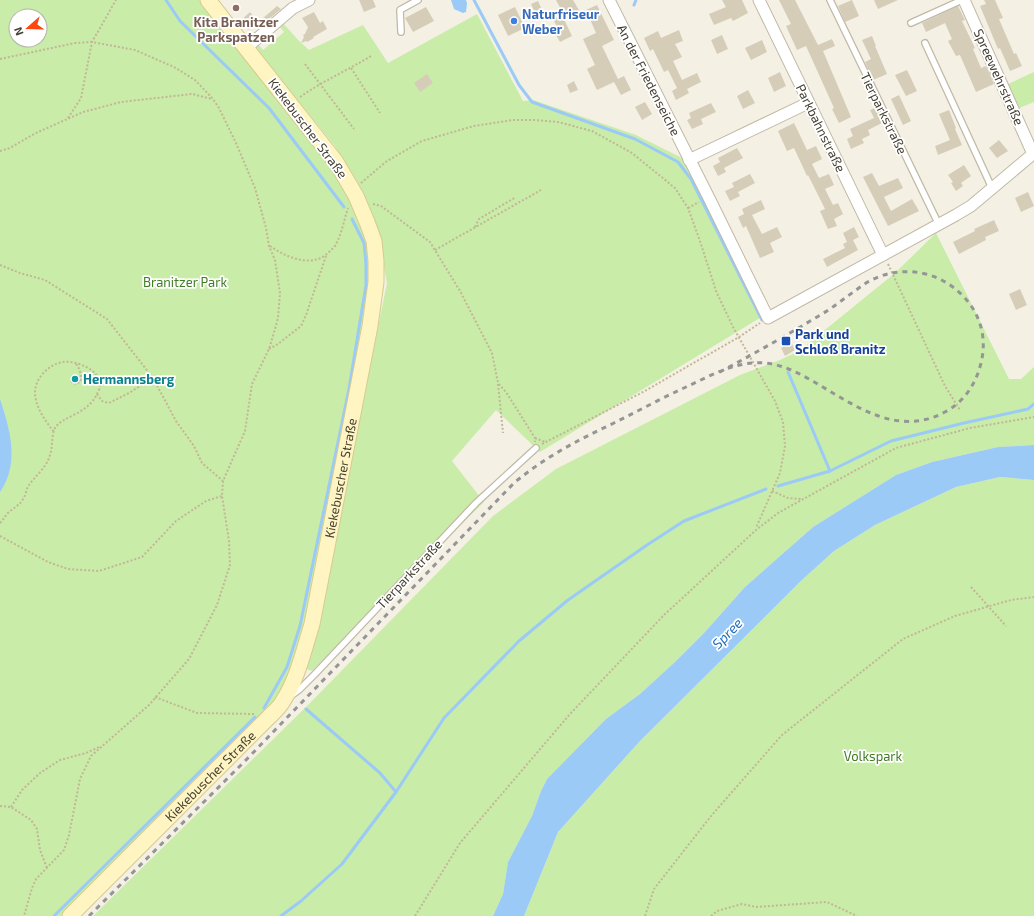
<svg xmlns="http://www.w3.org/2000/svg" width="1034" height="916" viewBox="0 0 1034 916" font-family="'Exo 2',sans-serif">
<rect width="100%" height="100%" fill="#f4f0e4"/>
<!-- green -->
<g fill="#c9eca9" fill-rule="evenodd">
<path d="M0,0H203L321,150L357,209L368,243L372,283L305,627L293,669L279,696L267,713L63,916H0ZM16,16H40V40H16Z"/>
<path d="M477,14L523,101L533,100L636,135L684,159L763,316L540,452L496,410L452,461L484,502L312,671L304,668L315,636L387,283L379,241L366,200L356,179L334,145L254,47L258,44L263,50L284,32L279,26L283,23L298,40L309,50L363,25L388,63Z"/>
<path d="M1034,72V102L1017,109L1006,85Z"/>
<path d="M936,233L1009,379H1021L1034,367V445L998,447L932,462L896,475L813,527L745,587L704,633L675,662L640,694L606,719L547,779L541,791L532,816L508,862L503,894L493,916H93L309,704L493,516L556,469L740,375L780,360L799,351L895,273Z"/>
<path d="M1000,477L1034,480V916H524L558,832L640,741L803,579L834,551L875,525L956,487Z"/>
</g>
<!-- water -->
<g fill="#9bcaf6">
<path d="M451,0H466L467,3L466,12L463,13L454,9Z"/>
<path d="M0,399C10,430 20,463 0,492Z"/>
<path d="M1034,445V480L1000,477L956,487L875,525L834,551L803,579L640,741L558,832L524,916H493L503,894L508,862L532,816L541,791L547,779L606,719L640,694L675,662L704,633L745,587L813,527L896,475L932,462L998,447Z"/>
</g>
<g fill="none" stroke-linecap="round" stroke-linejoin="round">
<!-- stream -->
<g stroke="#9bcaf6" stroke-width="3">
<path d="M166,0L180,21L269,108L344,207"/>
<path d="M474,0L519,85L532,102L635,139L678,162L691,179L762,320"/>
<path d="M634,5L636,0"/>
<path d="M788,372L830,471"/>
<path d="M778,486L830,471L891,441L964,423L1028,409L1034,404"/>
<path d="M264,708L287,667L300,626L349,389L366,285V264L364,243L352,219"/>
<path d="M306,709L380,773L396,792"/>
<path d="M54,916L255,717"/>
<path d="M281,916L301,901L342,864L396,792L444,718L519,641L568,600L647,545L684,521L766,489"/>
</g>
</g>
<!-- building -->
<g fill="#d6cdb9">
<path d="M359,0H373L376,7L364,12Z"/>
<path d="M556,0H573L580,12L566,19Z"/>
<path d="M722,0H742L748,13L733,21L731,18L714,25L709,14L726,7Z"/>
<path d="M779,0H795L818,45L832,39L835,46L823,51L851,117L839,123L832,109L834,108L806,46L797,50L786,26L791,24Z"/>
<path d="M852,0L859,16L845,22L838,6Z"/>
<path d="M874,0H898L878,9Z"/>
<path d="M984,0H995L1003,18L999,19L1014,54L1016,53L1022,66L1010,71L1000,48L998,49L980,6L986,4Z"/>
<path d="M538,1L543,12L536,15L531,4Z"/>
<path d="M597,5L614,40L602,46L618,79L624,76L631,90L621,95L614,82L597,90L587,69L595,65L583,39L596,33L586,10Z"/>
<path d="M277,6L281,9L264,23L261,20Z"/>
<path d="M958,6L965,20L962,21L975,48L973,49L981,68L986,66L994,84L976,92L960,55L956,56L948,41L952,39L945,23L926,32L922,23Z"/>
<path d="M426,7L434,21L413,32L405,18Z"/>
<path d="M515,7L525,28L508,36L498,15Z"/>
<path d="M250,12L258,22L248,30L246,27L243,29L238,23Z"/>
<path d="M314,12L320,23L323,21L327,29L313,37L314,38L307,42L306,41L301,43L304,37L303,35L305,34L308,27L302,18Z"/>
<path d="M562,15L572,36L560,42L556,35L560,33L553,19Z"/>
<path d="M679,30L683,41L675,44L682,57L673,61L682,80L697,73L701,82L687,89L689,93L676,100L672,91L677,88L668,70L664,72L653,49L650,51L644,38L658,31L661,38Z"/>
<path d="M722,35L728,49L717,54L711,40Z"/>
<path d="M872,36L876,46H875L887,74L873,80L865,62L871,59L862,40Z"/>
<path d="M762,40L767,52L751,60L745,48Z"/>
<path d="M907,70L917,91L906,96L895,75Z"/>
<path d="M780,72L786,86L774,92L768,78Z"/>
<path d="M427,74L433,83L420,92L414,83Z"/>
<path d="M574,81L578,90L570,93L567,85Z"/>
<path d="M748,90L755,103L743,109L737,96Z"/>
<path d="M899,95L911,121L903,125L891,99Z"/>
<path d="M645,102L652,114L642,120L635,107Z"/>
<path d="M711,103L716,112L701,119L703,124L692,129L687,120L691,118L689,113Z"/>
<path d="M877,107L884,122L868,130L870,135L862,139L864,143L851,149L847,139L853,136L850,129L874,118L870,110Z"/>
<path d="M949,110L956,128L955,129L962,145L938,155L935,146L950,140L939,114Z"/>
<path d="M794,123L807,150L816,146L822,159L812,164L819,178L829,174L834,185L825,189L833,205L838,203L843,214L834,219L837,226L828,229L820,211L825,209L808,175L807,176L794,148L787,151L778,131Z"/>
<path d="M999,140L1008,151L997,158L989,148Z"/>
<path d="M737,148L743,158L724,168L726,172L718,176L713,166L720,162L718,158Z"/>
<path d="M964,165L971,176L961,183L963,186L956,191L951,183L953,182L948,175Z"/>
<path d="M872,173L879,186L898,178L903,188L884,197L891,211L912,199L919,211L888,226L863,177Z"/>
<path d="M750,174L755,183L738,192L740,196L730,201L725,191L734,187L732,183Z"/>
<path d="M1028,192L1034,206L1021,212L1015,198Z"/>
<path d="M761,200L765,209L752,215L762,234L777,227L782,237L770,243L774,252L760,258L746,226L743,228L738,217L744,214L742,209Z"/>
<path d="M994,220L999,231L985,237L986,240L959,254L953,242L975,231L974,229Z"/>
<path d="M854,227L859,237L853,240L858,250L827,267L823,259L845,248L843,244L847,242L843,233Z"/>
<path d="M1020,289L1027,305L1016,310L1009,294Z"/>
<path d="M791,342L795,350L785,356L781,348Z"/>
</g>
<g fill="none" stroke-linecap="round" stroke-linejoin="round">
<!-- lane casing -->
<g stroke="#c0b9a6" stroke-width="8">
<g id="lane">
<path d="M830,0L939,225"/>
<path d="M911,23L962,0"/>
<path d="M401,32L400,10L418,0"/>
<path d="M925,43L992,188"/>
<path d="M292,695L299,690L315,674L476,503L536,448"/>
</g>
</g>
<!-- street casing -->
<g stroke="#c0b9a6" stroke-width="13">
<g id="street">
<path d="M609,0L709,198L768,318L956,215L971,206L1034,153"/>
<path d="M759,0L883,255"/>
<path d="M964,0L1033,154"/>
<path d="M246,48L293,8L309,0"/>
<path d="M689,160L808,103"/>
</g>
</g>
<!-- secondary casing -->
<g stroke="#d7ca90" stroke-width="17">
<g id="secondary">
<path id="s1" d="M70,916L269,717C274,712 280,707 283,701C298,678 304,649 312,624L370,326L376,282V261L374,241L367,222L356,196L336,162L208,0"/>
</g>
</g>
<!-- path -->
<g stroke="#c3b696" stroke-width="2" stroke-dasharray="2 2" stroke-linecap="butt">
<path d="M0,59L75,43L92,42L135,50L174,67L195,80L213,99L219,108L236,143L255,188L266,228L269,246L275,260L280,293L278,318L275,329L269,349L252,384L245,431L223,481L222,496L229,541L230,565L217,605L189,659L149,705L91,756L80,779L69,835L64,850L36,879L32,888L24,916"/>
<path d="M305,64L354,129"/>
<path d="M351,68L380,113"/>
<path d="M300,97C323,81 348,70 371,56"/>
<path d="M68,118L81,98L92,42L116,0"/>
<path d="M0,151L10,148L36,133L83,112L121,102L192,94L212,99"/>
<path d="M361,183L387,161L422,141L474,126L513,120H535L558,122L592,131L632,153L675,188L688,208L700,241L716,291L733,327L775,401L783,422L785,446L780,473L756,528"/>
<path d="M373,204L381,206L430,242L460,291L492,353L498,383L506,392L535,438V442"/>
<path d="M688,208L699,202"/>
<path d="M475,227L479,219L516,197"/>
<path d="M270,246C287,258 314,269 330,251C332,249 335,247 336,244C342,233 344,220 348,208"/>
<path d="M435,250L541,190"/>
<path d="M888,264L945,386L960,410"/>
<path d="M0,265L20,273L45,280L107,319L153,378L176,421L194,446L202,463L223,481"/>
<path d="M269,349L278,344L301,326L306,315L326,256"/>
<path d="M76,364C80,369 82,376 80,382L77,383"/>
<circle cx="75" cy="380" r="3.5"/>
<path d="M498,384L503,433"/>
<path d="M97,394L102,401L109,403L129,393L153,378"/>
<path d="M535,438L545,442"/>
<path d="M542,444L643,392L739,337L760,323"/>
<path d="M772,491L788,498L801,499"/>
<path d="M0,523C4,519 6,514 10,511C15,507 20,505 23,499C26,495 26,489 29,485C36,475 47,467 50,455C53,447 51,436 55,428C62,416 87,415 97,394C98,392 100,388 100,386C101,370 76,360 63,362C48,364 34,380 35,394C36,408 46,422 54,432"/>
<path d="M0,536L48,562L68,569L99,571L142,557L176,521L206,501L222,496"/>
<path d="M971,587L1006,626"/>
<path d="M155,697L197,713L255,714"/>
<path d="M0,806L11,807L31,820L37,829L40,850L47,868"/>
<path d="M11,807L22,790L40,773L60,760L86,753L99,747"/>
<path d="M415,916L460,843L570,714L664,615L756,530L778,513L896,448L970,428L1034,417"/>
<path d="M645,916L654,889L711,816L782,735L903,639L955,616L1011,600L1034,597"/>
<path d="M711,916L717,911L742,904L756,907L827,902L857,916"/>
</g>
<!-- lane -->
<use href="#lane" stroke="#fff" stroke-width="5.5"/>
<!-- street -->
<use href="#street" stroke="#fff" stroke-width="11"/>
<!-- secondary -->
<use href="#secondary" stroke="#fff5c3" stroke-width="15"/>
<!-- rail -->
<path stroke="#959595" stroke-width="3" stroke-dasharray="5 5" stroke-linecap="butt" d="M89,916L246,760L514,483C545,457 578,440 614,423C638,411 662,398 686,387C708,377 730,364 754,363C777,361 797,372 816,383C857,407 898,437 945,412C964,402 976,384 981,363C987,339 981,315 964,297C938,269 898,264 866,283C851,293 837,305 822,314C787,335 752,355 716,374"/>
</g>
<!-- markers -->
<circle fill="#8d6e63" stroke="#fff" stroke-width="1.5" cx="236" cy="8" r="4"/>
<circle fill="#3f7fe0" stroke="#fff" stroke-width="1.5" cx="514" cy="21" r="4"/>
<rect fill="#1a4fb4" stroke="#fff" stroke-width="1.5" x="781" y="336" width="10" height="10" rx="2"/>
<circle fill="#0f9aa8" stroke="#fff" stroke-width="1.5" cx="75" cy="379" r="4"/>
<g text-anchor="middle" dominant-baseline="central" stroke-width="3.5" stroke-linejoin="round" paint-order="stroke">
<!-- shop labels -->
<g font-size="13" font-weight="bold" fill="#366cbe" stroke="#fff" text-anchor="start">
<text x="522" y="14">Naturfriseur<tspan x="522" dy="15">Weber</tspan></text>
</g>
<!-- education labels -->
<g font-size="13" font-weight="bold" fill="#785e54" stroke="#fff">
<text x="236" y="22">Kita Branitzer<tspan x="236" dy="15">Parkspatzen</tspan></text>
</g>
<!-- street labels -->
<g font-size="13" fill="#464033" stroke="#fff">
<text transform="translate(999 77) rotate(66)">Spreewehrstraße</text>
<text transform="translate(649 80) rotate(63)">An der Friedenseiche</text>
<text transform="translate(884 113) rotate(64)">Tierparkstraße</text>
<text transform="translate(308 128) rotate(53)">Kiekebuscher Straße</text>
<text transform="translate(821 128) rotate(64)">Parkbahnstraße</text>
<text stroke="none"><textPath href="#s1" startOffset="534">Kiekebuscher Straße</textPath></text>
<text transform="translate(409 574) rotate(-47)">Tierparkstraße</text>
<text stroke="none"><textPath href="#s1" startOffset="198">Kiekebuscher Straße</textPath></text>
</g>
<!-- park labels -->
<g font-size="13" fill="#3e7d22" stroke="#fff">
<text x="185" y="282">Branitzer Park</text>
<text x="873" y="756">Volkspark</text>
</g>
<!-- transit labels -->
<g font-size="13" font-weight="bold" fill="#164399" stroke="#fff" text-anchor="start">
<text x="795" y="334">Park und<tspan x="795" dy="15">Schloß Branitz</tspan></text>
</g>
<!-- culture labels -->
<g font-size="13" font-weight="bold" fill="#0d838f" stroke="#fff" text-anchor="start">
<text x="83" y="379">Hermannsberg</text>
</g>
<!-- water labels -->
<g font-size="14" font-style="italic" fill="#2470bb" stroke="#fff">
<text transform="translate(727 633) rotate(-46)">Spree</text>
</g>
</g>
<!-- north arrow -->
<g transform="translate(28 28) rotate(250)"><circle r="19" fill="#ffffff" stroke="#b5b3ad"/>
<path d="M0-3L7 15L0 10L-7 15Z" fill="#ff4510"/>
<text y="-6" font-size="11" font-weight="bold" text-anchor="middle" fill="#464033">N</text>
</g>
</svg>
